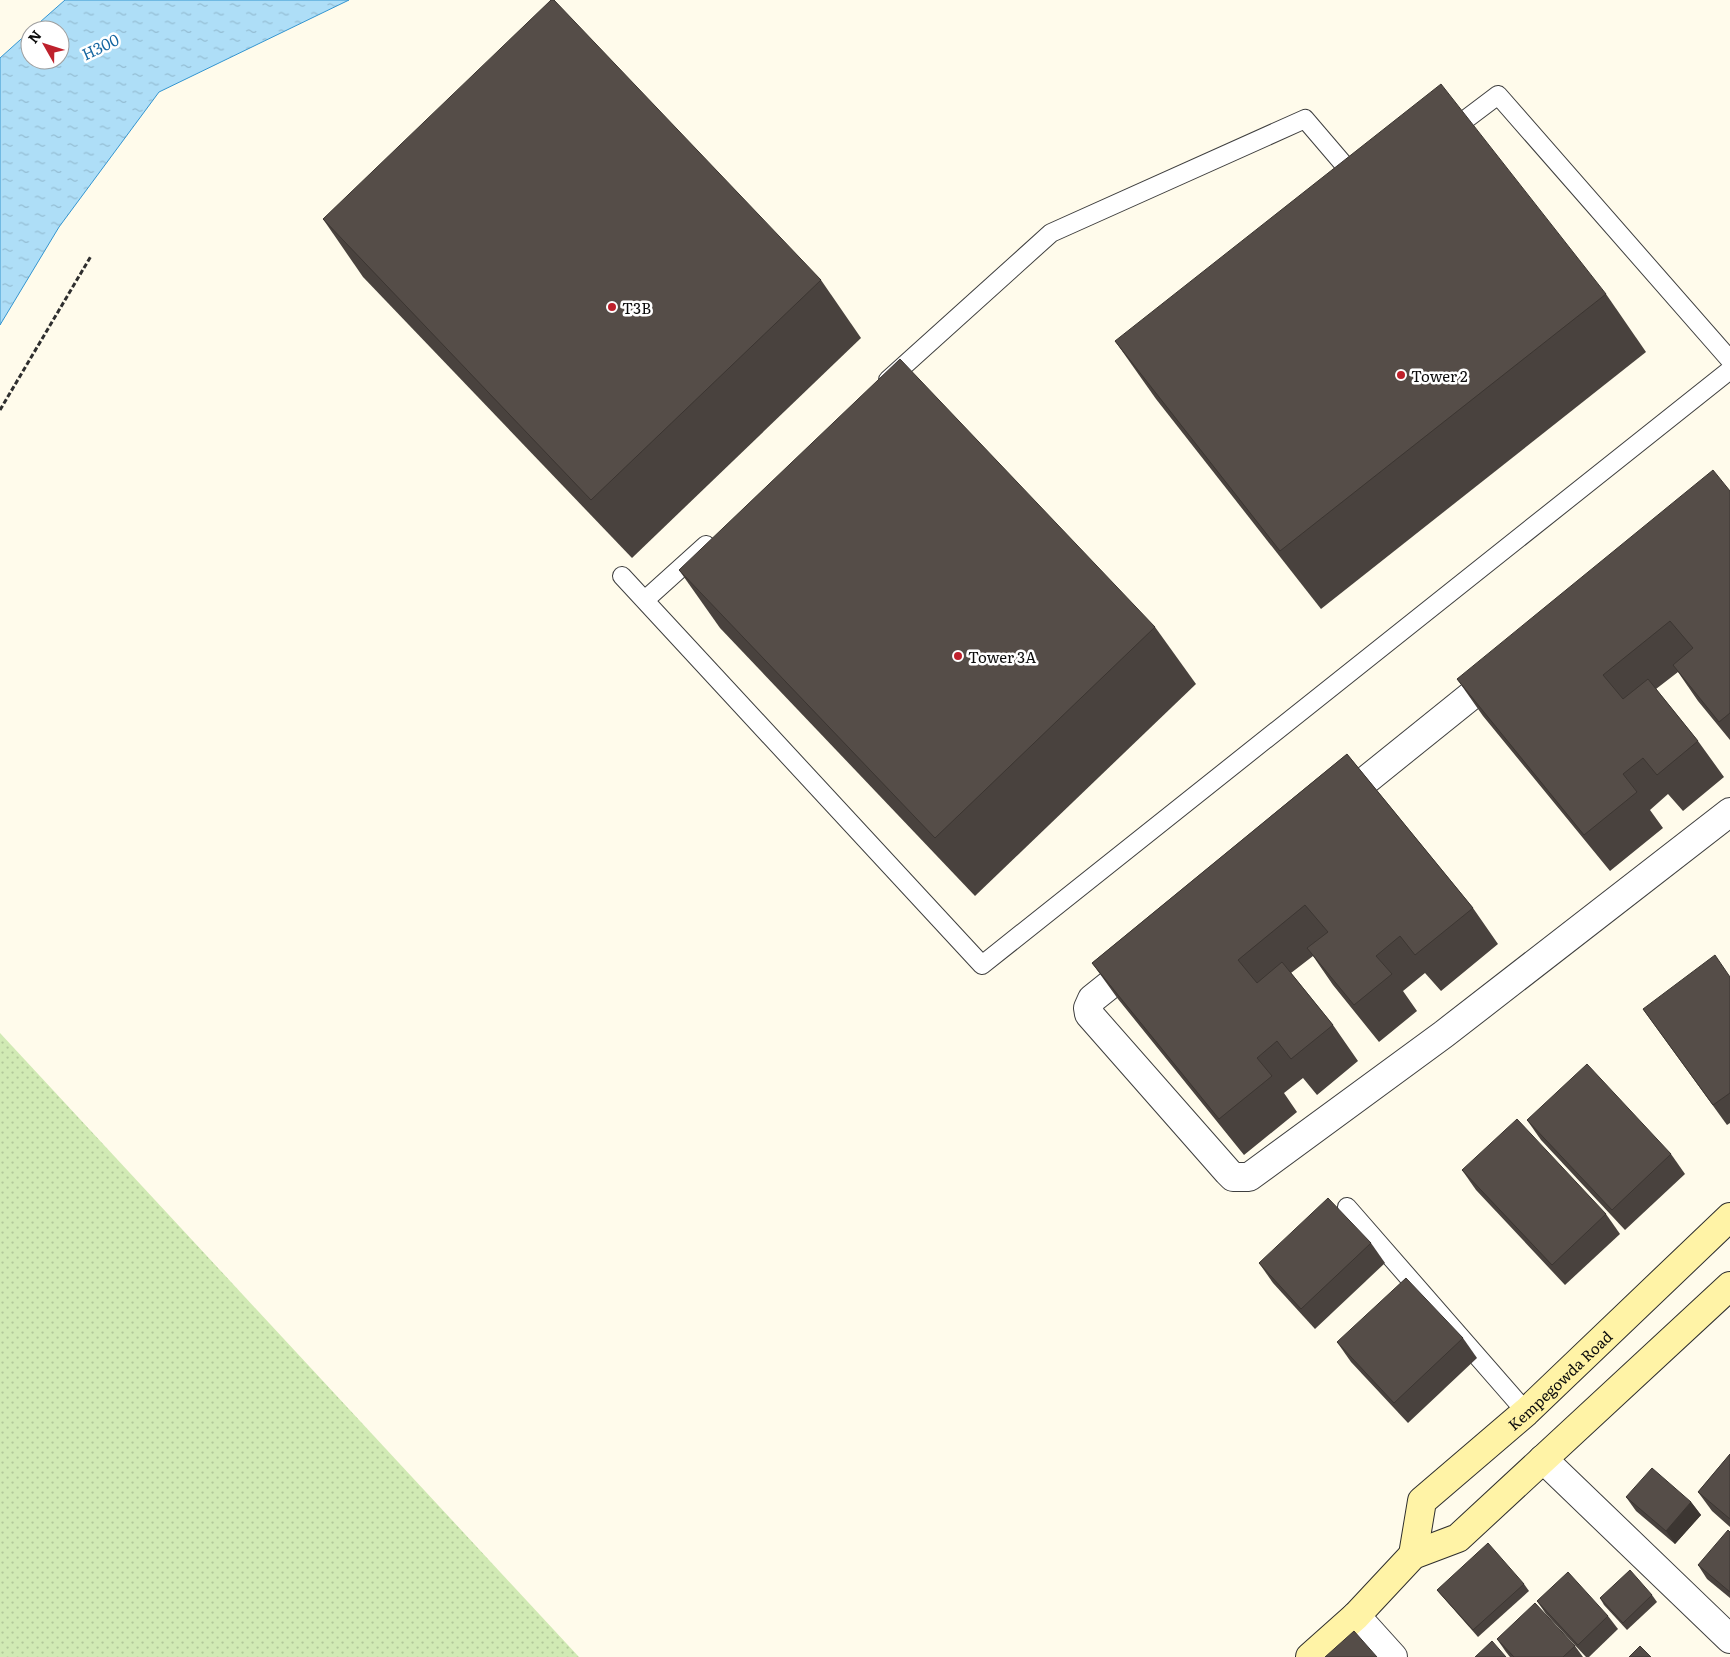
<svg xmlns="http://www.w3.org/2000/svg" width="1730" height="1657" viewBox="0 0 1730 1657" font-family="Literata,serif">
<defs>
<pattern id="grass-dots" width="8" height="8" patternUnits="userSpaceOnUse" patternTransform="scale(1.25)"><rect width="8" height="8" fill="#d1eab4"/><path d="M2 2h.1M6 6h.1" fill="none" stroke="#b2c89a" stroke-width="1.8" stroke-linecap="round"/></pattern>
<pattern id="water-ripples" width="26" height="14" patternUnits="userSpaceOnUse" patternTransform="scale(1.25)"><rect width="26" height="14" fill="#aedef7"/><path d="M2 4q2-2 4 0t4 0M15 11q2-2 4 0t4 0" fill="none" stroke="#94bdd3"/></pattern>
</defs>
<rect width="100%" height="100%" fill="#fffbeb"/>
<!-- grass -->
<path fill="url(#grass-dots)" d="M0,1033L579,1657H0Z"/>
<!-- water -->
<path fill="url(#water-ripples)" stroke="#3495d0" d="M65,0H349L159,92L59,227L0,325V58L30,31V60H60V30H31Z"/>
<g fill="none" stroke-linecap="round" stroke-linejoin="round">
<!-- lane casing -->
<g stroke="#3f3f3f" stroke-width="20">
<g id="lane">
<path d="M1449,132L1498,95L1730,360"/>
<path d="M888,380L1051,233L1305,119L1358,181"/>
<path d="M622,576L982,965L1730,370"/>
<path d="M645,600L706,545"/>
<path d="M1347,1207L1526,1412"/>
</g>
</g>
<!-- street casing -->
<g stroke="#3f3f3f" stroke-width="30">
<g id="street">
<path d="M1339,802L1498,674"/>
<path d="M1137,963L1092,999L1088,1008L1089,1014L1228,1172L1233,1177H1249L1444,1034L1730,812"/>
<path d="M1543,1459L1730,1639"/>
<path d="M1356,1616L1393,1657"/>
</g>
</g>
<!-- secondary casing -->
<g stroke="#2e2e2e" stroke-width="30">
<g id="secondary">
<path id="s1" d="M1413,1555L1422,1501L1526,1412L1730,1217"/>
<path d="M1310,1657L1356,1616L1413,1555L1458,1538L1730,1286"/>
</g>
</g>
<!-- path -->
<path stroke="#2e2e2e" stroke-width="3" stroke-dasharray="5 2.5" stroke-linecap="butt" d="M0,410L91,256"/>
<!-- lane -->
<use href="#lane" stroke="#fff" stroke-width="18"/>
<!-- street -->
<use href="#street" stroke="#fff" stroke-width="28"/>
<!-- secondary -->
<use href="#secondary" stroke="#fff3a6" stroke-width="28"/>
</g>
<!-- wall -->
<g fill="#49423e">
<path d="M323,219L821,280L861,338L632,558L363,277Z"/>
<path d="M1606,294L1646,352L1321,609L1156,399L1115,341Z"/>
<path d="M1730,491V740L1698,701L1678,672L1656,689L1698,741L1724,777L1683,811L1668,794L1650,810L1663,828L1610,871L1483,716L1457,679Z"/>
<path d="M679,570L1155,627L1196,684L975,896L720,628Z"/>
<path d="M1347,754L1473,908L1498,944L1441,991L1425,973L1403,991L1417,1011L1379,1042L1333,985L1313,956L1291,973L1333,1025L1358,1061L1317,1095L1303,1078L1284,1093L1297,1112L1244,1155L1118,999L1092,963Z"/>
<path d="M1730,977V1123L1727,1125L1643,1009Z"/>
<path d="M1527,1120L1671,1154L1685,1174L1625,1230L1541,1140Z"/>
<path d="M1462,1170L1606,1214L1620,1234L1565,1285L1476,1190Z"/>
<path d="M1371,1243L1385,1263L1315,1329L1273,1283L1259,1263Z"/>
<path d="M1463,1338L1477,1358L1408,1423L1351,1362L1337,1342Z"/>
<path d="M1730,1454V1527L1712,1511L1698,1492Z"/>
<path d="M1626,1497L1691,1502L1701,1515L1675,1544L1636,1511Z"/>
<path d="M1730,1532V1598L1707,1579L1698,1565Z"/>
<path d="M1524,1584L1529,1591L1478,1637L1442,1596L1437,1590Z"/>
<path d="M1652,1595L1657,1602L1627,1630L1604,1605L1600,1598Z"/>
<path d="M1537,1601L1608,1616L1618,1629L1589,1657H1586L1546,1614Z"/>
<path d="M1497,1639L1575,1646L1583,1657H1510L1506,1652Z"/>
</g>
<!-- shaded-wall -->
<path fill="#3c3632" d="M1691,1502L1701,1515L1675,1544L1666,1531Z"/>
<!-- building -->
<g fill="#554d48" stroke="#3c3632">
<path d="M551,0H554L821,280L591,500L323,219Z"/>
<path d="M1441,84L1606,294L1280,551L1115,341Z"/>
<path d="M900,359L1155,627L935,838L679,570Z"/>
<path d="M1713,470L1730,491V713L1719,722L1673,665L1693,648L1670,621L1603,675L1623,699L1648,679L1698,741L1657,775L1643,758L1623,774L1637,792L1584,835L1457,679Z"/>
<path d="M1347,754L1473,908L1415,955L1400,936L1376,956L1392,974L1354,1005L1307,948L1328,932L1305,905L1238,960L1257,983L1282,962L1333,1025L1291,1059L1277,1041L1257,1058L1272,1076L1219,1119L1092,963Z"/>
<path d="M1715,955L1730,977V1093L1713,1105L1643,1009Z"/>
<path d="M1587,1064L1671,1154L1612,1210L1527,1120Z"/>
<path d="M1517,1119L1606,1214L1552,1265L1462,1170Z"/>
<path d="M1328,1198L1371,1243L1301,1309L1259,1263Z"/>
<path d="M1406,1278L1463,1338L1394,1403L1337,1342Z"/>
<path d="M1730,1454V1519L1698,1492Z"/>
<path d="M1652,1468L1691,1502L1666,1531L1626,1497Z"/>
<path d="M1728,1530L1730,1532V1592L1698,1565Z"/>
<path d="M1488,1543L1524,1584L1473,1630L1437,1590Z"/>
<path d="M1630,1570L1652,1595L1623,1623L1600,1598Z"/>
<path d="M1568,1572L1608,1616L1578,1645L1537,1601Z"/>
<path d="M1535,1603L1575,1646L1563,1657H1514L1497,1639Z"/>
<path d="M1354,1631L1377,1657H1325Z"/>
<path d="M1492,1641L1506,1657H1475Z"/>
<path d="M1640,1646L1651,1657H1629Z"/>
</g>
<!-- markers -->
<g fill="#be212c" stroke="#fff" stroke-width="2">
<circle cx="612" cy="307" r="5"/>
<circle cx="1401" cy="375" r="5"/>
<circle cx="958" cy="656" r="5"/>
</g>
<g text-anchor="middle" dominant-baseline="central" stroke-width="5" stroke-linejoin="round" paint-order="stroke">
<!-- poi labels -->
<g font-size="15" fill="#0c0c0c" stroke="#fff" text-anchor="start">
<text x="622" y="307">T3B</text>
<text x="1411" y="375">Tower 2</text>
<text x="968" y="656">Tower 3A</text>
</g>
<!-- street labels -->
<g font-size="15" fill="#0c0c0c" stroke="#fff">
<text stroke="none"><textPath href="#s1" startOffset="238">Kempegowda Road</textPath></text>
</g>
<!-- water labels -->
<g font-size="16" font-style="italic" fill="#1365a0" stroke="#fff">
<text transform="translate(100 46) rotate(-26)">H300</text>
</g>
</g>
<!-- north arrow -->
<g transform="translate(45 45) rotate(309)"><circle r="24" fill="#ffffff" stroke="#9e9e9e"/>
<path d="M0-4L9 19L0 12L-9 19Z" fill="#be212c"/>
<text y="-8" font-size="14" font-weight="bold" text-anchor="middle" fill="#0c0c0c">N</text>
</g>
</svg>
